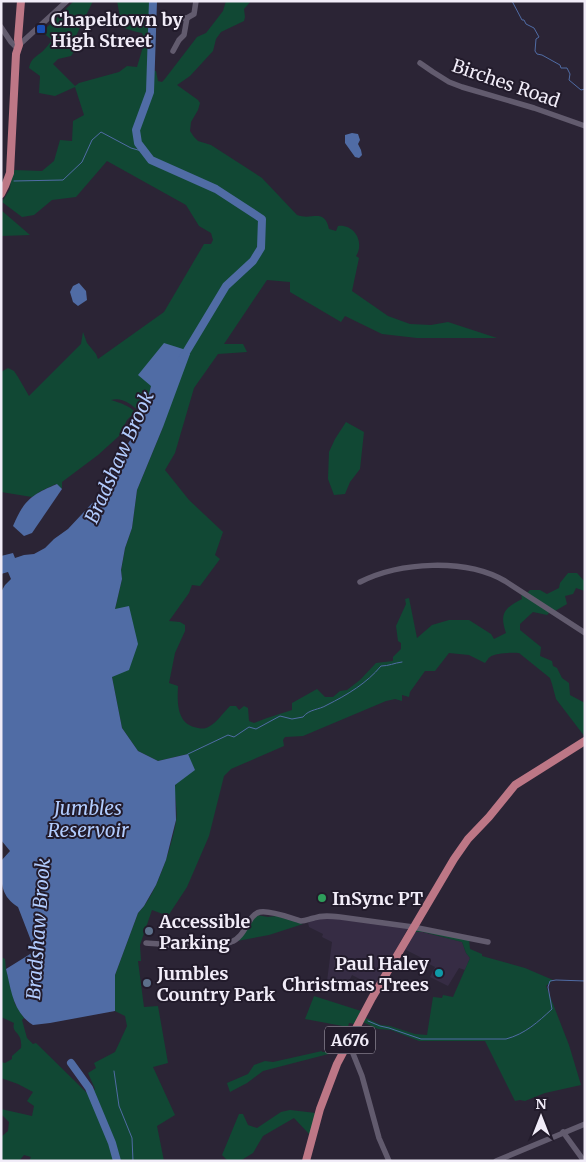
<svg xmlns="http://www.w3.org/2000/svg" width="586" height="1162" viewBox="0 0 586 1162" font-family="Merriweather,serif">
<rect width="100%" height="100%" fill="#2b2435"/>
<!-- built -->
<g fill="#362c44">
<path d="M330,918L408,928L375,987L352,975L346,987L327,981L332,942L322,937L323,934L309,927L308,923L315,919Z"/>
<path d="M413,932H423L462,942L466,953L470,958L465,970L459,968L448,986L430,977L435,967L429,964L426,960L404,949Z"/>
</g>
<!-- green -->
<g fill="#114834">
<path d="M74,1H93L74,40L77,47L71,56L58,59L53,64L75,86L79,83L119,72L127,66L137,67L145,40L142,33C132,31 119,28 114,19L120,17L117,1H151L149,69L156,71L158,81L162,82L164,80L197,37L206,33L223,11L226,1H251L244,9L245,17L244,21L221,32L216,39L213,51L190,76L177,85L198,100L200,103L198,110L191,122L190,131L194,137L198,141L211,145L262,178L297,215C312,221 324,207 329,229L336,231L338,226C354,224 365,242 356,256L359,258L352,291L388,316L410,324L431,325L448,322L497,338H417L382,334L345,316L341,322L290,292V282L267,280L224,344H243L247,352L218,354L194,388L175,453L165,470L189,500L223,532L215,555L220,559L200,586L192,585L189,593L169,621L180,622L185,625V631L175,653L169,683L178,686C177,704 177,725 198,728C203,729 205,729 210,726C217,722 223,713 230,706H236L239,710L244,706L248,708L249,721L254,723L267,718L292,710V703L317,689L325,697H333L340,691L347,690L360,680L376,663L393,661V657L401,649V643L398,641L396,626L406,604L405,599L409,598L417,638L432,625L449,620H469L491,634L494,639L506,633C499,613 505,608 522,599L521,593L550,612L547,615L533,612L520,624V630L541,647L540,656L552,661L553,666L557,668L562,678L569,683L570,695L585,703V737L556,699L552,684L550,678L519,653C513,652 495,653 490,657C488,658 487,661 485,663L469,655L449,653L435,671H425L410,692L409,697L402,695V701L395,699L386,701L303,736L285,737L283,740L284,746L231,769L224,776L209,836L187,887L168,916L152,910L140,945L141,961H138L144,1007L158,1006L168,1063L153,1067L175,1115L157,1126L164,1161H29L31,1157L24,1155L19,1161H1V1137L8,1131L9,1122L1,1114V1109L32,1116L34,1106L27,1101L33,1092L18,1084L1,1078V1062L5,1063L12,1059V1056L21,1048C23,1031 11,1034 14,1023L1,1017V957L5,959L6,969L15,1004L24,1018L22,1020L27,1038L33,1044L36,1043L88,1094L95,1089L88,1073L96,1068L94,1063L115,1052L127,1026L125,1016L115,1011V975L138,913C156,896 172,846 176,821C178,810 174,798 175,787C176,777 184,763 188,754L158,761L138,751L122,728L112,677L115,609L122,579L121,571L125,548L132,528L137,490L163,427L151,386L146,406L138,410C129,403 122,397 111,400C120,403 129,405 136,413L135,415L131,416L127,420L119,436L98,455L62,482V489L56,484L41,491L32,497L1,492V372L8,368L14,371L18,377L29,396L81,344L83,332L87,343L96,354L98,359L164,312L204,244H211L213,240L211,233L199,226L186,205L107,161L76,197L52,200L34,215L22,217L2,202L10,189L12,171L14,170L42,171L54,161L60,140L72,141L73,121L84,115L75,87L55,96L39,93L40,76L29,68C31,58 36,57 43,51C46,48 49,44 52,40L42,32Z"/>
<path d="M1,210L30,235L1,236Z"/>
<path d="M346,422L364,432L360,469L350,482L345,494L334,495L328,479L329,452L335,439Z"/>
<path d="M568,573H577L585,582V591L576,588L573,594L565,596L567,604L555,611L527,593L530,590H540L547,594L559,588L560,583Z"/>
<path d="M257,915L268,917L277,916L303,924L269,935L237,941Z"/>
<path d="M415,929L469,940L470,949L482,954V956L525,968L553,980L546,986L569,1045L581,1085L545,1093L525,1101L520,1100L515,1101L485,1041H419L391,1030L378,1029L363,1022L366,1018L381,1025L390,1026L415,1034L427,1035L433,997L442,998L443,995L453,997L470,958L466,953L462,942L423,932H413Z"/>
<path d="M314,996L361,1011L355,1024L349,1023L348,1027L305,1019Z"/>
<path d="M322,1051V1052L340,1051L263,1071L247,1083L230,1092L227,1083L248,1074L254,1065L265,1061L273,1062Z"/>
<path d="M290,1110L316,1113L310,1135L294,1118L263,1136L253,1153L240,1161H228L222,1155L239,1114H243L248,1125L257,1128L281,1112Z"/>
</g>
<!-- water -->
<g fill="#506ca5">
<path d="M352,133L358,134L360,140L358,144L361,150L362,155L359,158L355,157L345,143V135Z"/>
<path d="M79,283L86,291L87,300L78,306L73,302L70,292L73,286Z"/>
<path d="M164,343L183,349L190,354L163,427L137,490L132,528L125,548L121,570L122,579L115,609L129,606L138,644L129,670L112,677L122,728L138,751L158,761L188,754L195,770L175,785L176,820L166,860L156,885L144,906L138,913L115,975V1011L50,1023L33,1025C13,1013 11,989 6,969L35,951L18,907C0,896 1,881 1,861L10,851L1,840V592L5,585L11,579L8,572L1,574V556L13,553L15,558L24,555L34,554L45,548L54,539L68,529L112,482L117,460L137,430L145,410L151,386L138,375Z"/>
<path d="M57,484L62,489L32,533L24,536L13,526C24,500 31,495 57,484Z"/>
</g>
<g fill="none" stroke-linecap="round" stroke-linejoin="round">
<!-- stream -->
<g stroke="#506ca5" stroke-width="1">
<path d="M512,1L522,20H524L526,24L534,28L539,37L536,39L535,51L537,54L542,55L560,65L561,68H567L570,74L569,80L581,90L585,89"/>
<path d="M14,181L63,180L82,162L92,140L101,132L131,148L145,152"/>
<path d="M188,754L228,735L234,737L249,727L256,729L280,716L292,719L303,717C309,709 319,710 327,705C347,695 367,683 381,666C389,666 394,663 402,662"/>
<path d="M368,1021L380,1026L389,1028L421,1039H506C525,1034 538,1022 552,1009L548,987L550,981L556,980L585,981"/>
<path d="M114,1071L119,1106L132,1138L133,1161"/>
</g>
<!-- river -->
<g stroke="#506ca5" stroke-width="8">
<path d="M153,1L150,92L136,130L138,143L151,160L216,189L262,219L261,248L253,261L226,286L182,359"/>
<path d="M71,1063L89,1088L112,1143L117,1161"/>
</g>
<!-- minor -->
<g stroke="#625b6e" stroke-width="5.5">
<path d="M173,17L175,19L187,18"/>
<path d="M187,18L194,14L196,1"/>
<path d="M1,27L11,42L17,48"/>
<path d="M19,45L67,1"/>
<path d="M173,51L179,40L184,35L187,18"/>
<path d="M420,63L433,72L449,82L462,87L534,108L585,126"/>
<path d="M360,582C400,562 465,558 505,581L585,633"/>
<path d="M146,943C174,945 204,950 231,942C246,937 248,914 260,912C271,910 290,918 301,921C306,921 309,919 314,918C322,915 331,916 340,917L413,927L488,942"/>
<path d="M346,1047L352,1051L362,1076L379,1138L389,1161"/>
<path d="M563,1132L584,1161"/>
<path d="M496,1161L585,1124"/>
</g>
<!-- major -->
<g stroke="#bd7786" stroke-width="8">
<path d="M1,194L5,186L10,173L16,54L19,45L18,39L21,1"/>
<path d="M306,1161L320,1109L337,1064L372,998L454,859L468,839L489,817L515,785L585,741"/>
</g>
</g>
<!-- markers -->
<rect fill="#1a4fb4" stroke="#221b2b" stroke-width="2" x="36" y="24" width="10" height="10" rx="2.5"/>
<circle fill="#2e9e5b" stroke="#221b2b" stroke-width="2" cx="322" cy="898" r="5"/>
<g fill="#5c6f8a" stroke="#221b2b" stroke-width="2">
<circle cx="149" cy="931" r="5"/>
<circle cx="147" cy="983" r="5"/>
</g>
<circle fill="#0f9aa8" stroke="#221b2b" stroke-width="2" cx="439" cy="973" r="5"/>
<g text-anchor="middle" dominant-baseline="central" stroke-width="4" stroke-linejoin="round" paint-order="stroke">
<!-- shield labels -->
<rect fill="#221b2b" stroke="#b3adba" stroke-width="1" x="325" y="1026.5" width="50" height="27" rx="4"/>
<g font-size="16" font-weight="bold" fill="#f1ecf8">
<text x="350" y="1040">A676</text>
</g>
<!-- poi labels -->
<g font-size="18" font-weight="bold" fill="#f1ecf8" stroke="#221b2b" text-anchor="start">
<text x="51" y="19">Chapeltown by<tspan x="51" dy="21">High Street</tspan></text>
<text x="332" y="898">InSync PT</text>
<text x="159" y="921">Accessible<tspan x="159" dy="21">Parking</tspan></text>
<text x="429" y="963" text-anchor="end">Paul Haley<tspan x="429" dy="21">Christmas Trees</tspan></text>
<text x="157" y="973">Jumbles<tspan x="157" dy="21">Country Park</tspan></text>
</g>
<!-- street labels -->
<g font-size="18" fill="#f1ecf8" stroke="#221b2b">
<text transform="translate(506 83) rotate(19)">Birches Road</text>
</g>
<!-- water labels -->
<g font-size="19" font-style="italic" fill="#b2ccfe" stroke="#221b2b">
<text transform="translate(119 457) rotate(-66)">Bradshaw Brook</text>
<text x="88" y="808">Jumbles<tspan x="88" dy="22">Reservoir</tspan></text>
<text transform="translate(38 929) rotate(-86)">Bradshaw Brook</text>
</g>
</g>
<!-- border -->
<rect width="586" height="1162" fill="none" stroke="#f1ecf8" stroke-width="5"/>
<!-- north arrow -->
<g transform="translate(541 1117)" stroke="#221b2b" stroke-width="4" paint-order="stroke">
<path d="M0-4L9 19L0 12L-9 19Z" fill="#f1ecf8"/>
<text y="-8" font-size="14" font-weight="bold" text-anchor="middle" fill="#f1ecf8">N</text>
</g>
</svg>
